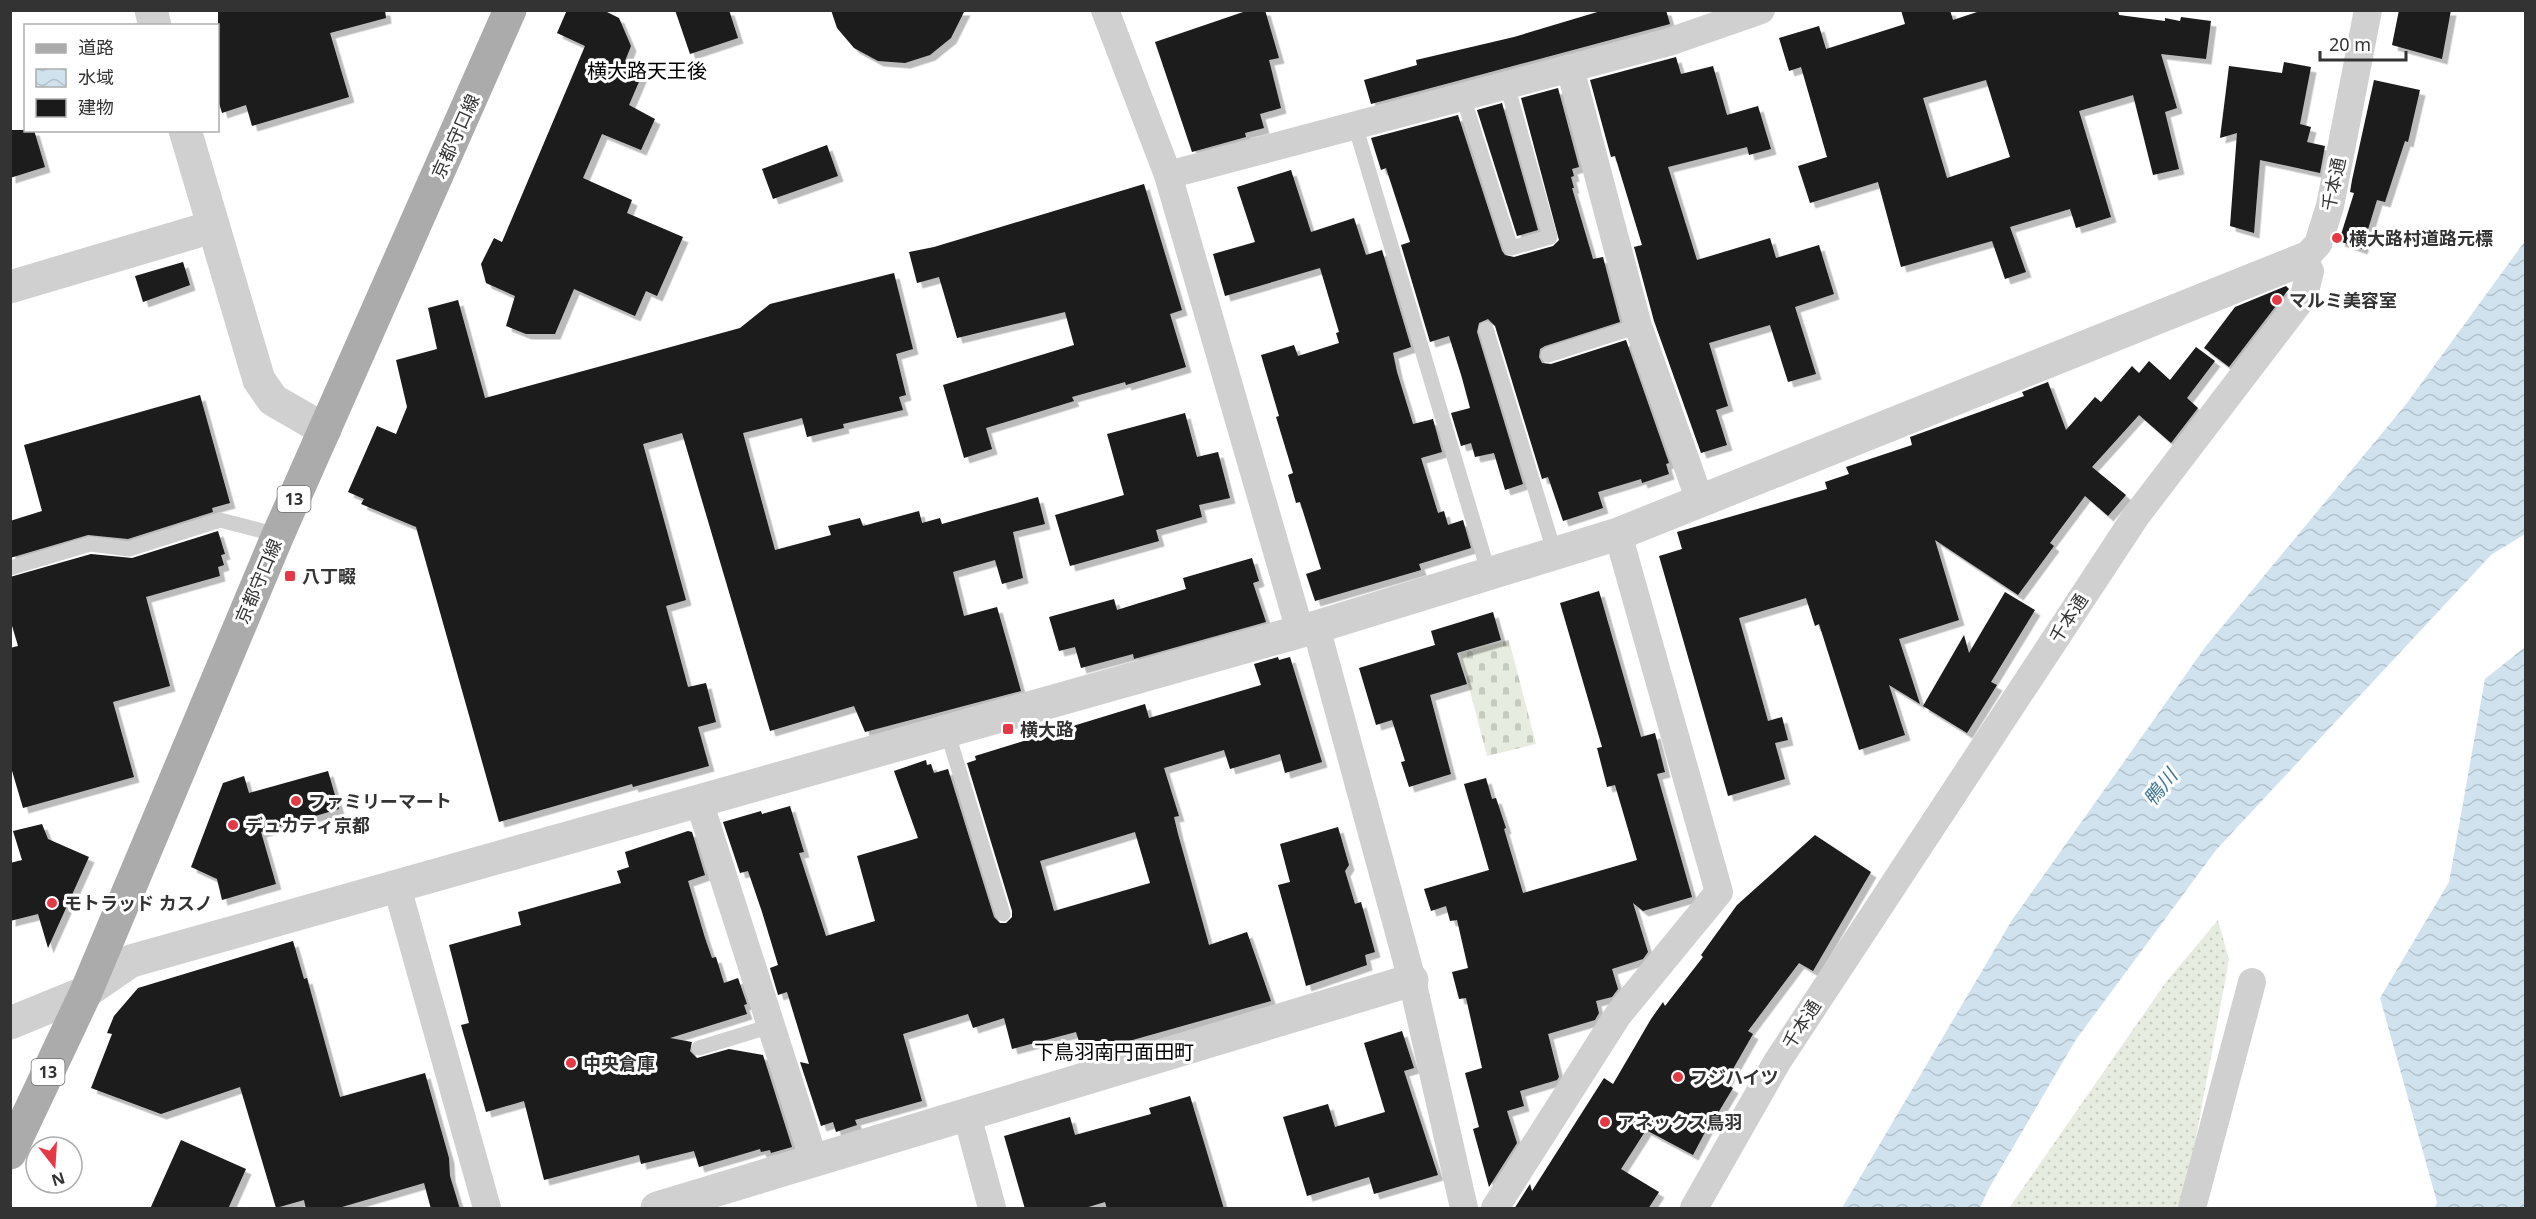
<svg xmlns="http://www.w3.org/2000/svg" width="2536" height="1219" viewBox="0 0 2536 1219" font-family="'Noto Sans','Noto Sans JP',sans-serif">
<defs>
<pattern id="grass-dots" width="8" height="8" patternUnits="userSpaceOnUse" patternTransform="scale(1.5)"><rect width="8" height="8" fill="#e6ecdf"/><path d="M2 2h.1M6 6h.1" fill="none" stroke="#c6cbc0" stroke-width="1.8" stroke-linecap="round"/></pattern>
<pattern id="cemetery-stones" width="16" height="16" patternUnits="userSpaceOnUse" patternTransform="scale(1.5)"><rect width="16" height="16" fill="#e6ecdf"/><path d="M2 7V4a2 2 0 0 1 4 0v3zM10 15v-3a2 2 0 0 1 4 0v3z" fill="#c6cbc0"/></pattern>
<pattern id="water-waves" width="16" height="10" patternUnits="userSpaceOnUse" patternTransform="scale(1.5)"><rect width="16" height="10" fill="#cfe2ee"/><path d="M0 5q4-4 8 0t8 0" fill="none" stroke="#b2c2cd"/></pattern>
<filter id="shadow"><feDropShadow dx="5.5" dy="5.5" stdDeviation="0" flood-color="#0004"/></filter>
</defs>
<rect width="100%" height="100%" fill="#fff"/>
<!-- grass -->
<path fill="url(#grass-dots)" d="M2218,920L2229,960L2183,1208H2009L2166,982Z"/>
<!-- cemetery -->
<path fill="url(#cemetery-stones)" d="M1509,640L1536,744L1487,756L1460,653Z"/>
<!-- water -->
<g fill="url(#water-waves)">
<path d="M2525,241V534L2491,555L2216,850L2075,1041L1988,1190L1980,1208H1842L2012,920L2206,646L2407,403Z"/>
<path d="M2525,647V1208H2435L2437,1202L2380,998L2449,882L2485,679Z"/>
</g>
<!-- building -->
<g fill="#1a1a1a" fill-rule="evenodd" filter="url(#shadow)">
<path d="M218,10H385L386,18L330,33L349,97L252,126L246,105L222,113L218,100Z"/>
<path d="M567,10H603L619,18L631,46L625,61L644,70L629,105L655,119L641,150L602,134L583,178L632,200L627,213L683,237L657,296L646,291L635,316L574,289L555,334H526L506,326L515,296L486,283L481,264L494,238L502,242L585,46L557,33Z"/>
<path d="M675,10H729L738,38L690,54Z"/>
<path d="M831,10H965L951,38L930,55L905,63L878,61L854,48L837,28Z"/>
<path d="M1249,10H1265L1279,58L1269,60L1281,108L1260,114L1264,128L1245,133L1246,137L1192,152L1155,42Z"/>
<path d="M1604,10H1666L1670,24L1371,104L1364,80L1417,65L1416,60L1514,37Z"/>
<path d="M1901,10H1950L1953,20L1983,10H2118L2119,15L2165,21V18L2180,21L2181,17L2211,21L2206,59L2161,54L2177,108L2165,112L2179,169L2153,175L2133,95L2079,111L2111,217L2076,228L2070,209L2010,227L2026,272L2005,279L1992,241L1901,267L1878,182L1810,203L1798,166L1827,157L1801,67L1789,71L1779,38L1819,26L1826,49L1905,24ZM1986,80L2010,157L1947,178L1923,98Z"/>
<path d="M2399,10H2451L2442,59L2392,45Z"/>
<path d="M1676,57L1681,74L1713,66L1727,115L1758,106L1771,149L1749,155L1747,147L1668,167L1697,260L1770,238L1776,258L1819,245L1834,294L1795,307L1816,374L1788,382L1770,325L1709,343L1728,406L1716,410L1727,445L1701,453L1654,321L1634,247L1642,245L1615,156L1611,157L1590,80Z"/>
<path d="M2284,62L2311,67L2300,124L2311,127L2307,142L2325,146L2320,173L2260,160L2254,233L2230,226L2237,133L2220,138L2229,66L2282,73Z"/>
<path d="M2374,80L2420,90L2408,142L2405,141L2385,202L2377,200L2362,249L2339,241L2354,193L2350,192L2352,180Z"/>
<path d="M1558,88L1579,167L1572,169L1574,176L1571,177L1574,188H1572L1593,259L1603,257L1620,322L1545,346L1540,349L1539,357L1542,363L1551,364L1626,340L1669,463L1666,464L1669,474L1642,483L1641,479L1598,492L1603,508L1563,521L1548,477L1542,479L1495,326L1488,319L1479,323L1477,332L1523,484L1505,490L1494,453L1475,457L1471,443L1461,446L1451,413L1470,408L1462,378L1449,336L1430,342L1401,245L1410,242L1386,168L1381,170L1371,138L1458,115L1502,251L1505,255L1514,257L1553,246L1559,240L1521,98Z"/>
<path d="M1502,103L1538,230L1517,236L1477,110Z"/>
<path d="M10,130H34L45,167L10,178Z"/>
<path d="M827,145L838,176L773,199L762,169Z"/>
<path d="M1291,170L1311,232L1354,218L1366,255L1382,250L1411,347L1393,353L1397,372L1413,424L1433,419L1442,452L1421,458L1438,513L1444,511L1448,525L1463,520L1471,548L1419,564L1421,570L1315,601L1306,574L1321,569L1300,502L1296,503L1288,475L1293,473L1276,417L1279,416L1261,355L1294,345L1298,356L1339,343L1336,333L1339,332L1320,268L1225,296L1213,254L1255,242L1237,187Z"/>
<path d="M1144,184L1182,310L1170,314L1186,367L1126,385L1125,382L1072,397L1074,401L986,428L992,449L964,458L943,385L1074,345L1065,312L957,338L939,277L917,283L909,252L934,247Z"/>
<path d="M183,262L190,285L143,302L135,276Z"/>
<path d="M894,273L913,349L896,354L906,395L899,397L903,410L843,424L844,428L807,437L802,418L743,433L775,550L831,535L828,526L860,518L863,526L919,511L922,523L940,518L942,524L1038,497L1045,524L1013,532L1023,578L1002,584L995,560L953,572L964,616L997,607L1021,691L865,732L854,706L770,731L682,433L643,444L686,600L666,606L688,687L706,683L716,722L698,727L709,766L633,787L632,784L499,822L416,527L361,504L364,499L348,492L377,426L396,434L407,407L396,360L437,349L428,308L458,300L485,398L740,328L770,304Z"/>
<path d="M2286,286L2289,289L2229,367L2204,348L2235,307Z"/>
<path d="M2196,347L2215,361L2187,398L2198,408L2171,443L2139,415L2092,467L2126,495L2108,516L2085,496L2050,543L2054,546L2018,595L1935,540L1959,620L1899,639L1920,704L1889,685L1905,735L1859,750L1819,624L1815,626L1806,598L1739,618L1768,721L1782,717L1788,740L1775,743L1785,779L1728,796L1659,556L1682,549L1677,532L1827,489L1825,482L1849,474L1846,467L1912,445L1910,437L2024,396L2022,392L2048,382L2066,430L2095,397L2101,402L2132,366L2139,373L2149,361L2170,380Z"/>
<path d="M200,395L230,503L212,508L213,512L128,539L88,535L10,558V521L42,511L24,445Z"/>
<path d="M1185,413L1197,457L1218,452L1230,498L1199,505L1202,517L1156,530L1159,541L1070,566L1055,515L1124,495L1107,434Z"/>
<path d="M218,531L225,554L221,555L224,565L218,567L220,576L146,597L170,686L113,702L134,777L23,808L10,764V648L18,646L10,619V577L91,554L132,558Z"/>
<path d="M1252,558L1259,581L1253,583L1266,622L1134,659L1133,654L1081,668L1075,647L1059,651L1049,617L1114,599L1117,610L1136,604L1186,589L1183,578Z"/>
<path d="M1599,591L1641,737L1655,733L1665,772L1657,774L1692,897L1643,911L1633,903L1648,952L1643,959L1612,969L1618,989L1612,997L1596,1001L1599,1013L1595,1020L1548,1034L1559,1077L1557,1080L1520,1091L1524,1106L1507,1111L1517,1143L1489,1187L1473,1129L1479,1127L1465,1073L1482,1068L1466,998L1459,999L1452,972L1468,968L1457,920L1450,921L1446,906L1431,911L1424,889L1489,870L1464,784L1486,778L1492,799L1496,798L1506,828L1504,829L1523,893L1637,860L1615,785L1607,787L1597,748L1602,747L1560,603Z"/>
<path d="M2005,592L2035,610L1991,682L1997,685L1967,733L1923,706L1964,635L1969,653Z"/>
<path d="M1493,612L1501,640L1457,653L1467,684L1430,695L1451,774L1409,787L1401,762L1405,761L1392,720L1376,725L1359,668L1435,645L1431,631Z"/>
<path d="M1278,657L1279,660L1290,657L1322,762L1285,773L1280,754L1230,769L1224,750L1164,768L1179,816L1174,817L1178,834L1209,945L1247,932L1271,1001L1083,1054L1076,1032L1012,1049L1004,1018L973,1028L968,1014L903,1034L922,1101L855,1120L857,1125L836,1132L833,1122L821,1126L800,1062L809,1064L787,992L778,995L770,968L778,965L762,912L748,871L740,873L723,822L761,811L762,814L790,806L804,852L799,853L826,936L875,921L857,856L918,838L894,771L926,760L927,765L931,764L934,773L948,769L994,917L1000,923H1006L1012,917V911L967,763L976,760L975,756L1145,704L1149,718L1261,685L1254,664ZM1135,832L1150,883L1054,911L1040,861Z"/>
<path d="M328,771L339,809L261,832L276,884L222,900L217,879L191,867L223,783L244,776L249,793Z"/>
<path d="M42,824L48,839L89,857L48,948L38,914L10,921V863L22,860L13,831Z"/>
<path d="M1338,827L1349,865L1345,871L1355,904L1361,902L1375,952L1365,955L1367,965L1306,986L1278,885L1290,882L1280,844Z"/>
<path d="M688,831L692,832L705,875L688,881L705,938L712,958L716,957L724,983L738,978L747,1004L744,1005L747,1014L670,1038L692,1042L690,1051L697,1058L729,1049L763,1055L792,1147L771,1153L770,1150L761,1152L760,1149L699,1167L694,1151L641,1164L639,1155L544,1180L524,1101L486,1112L461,1025L469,1023L449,945L521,925L518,912L621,883L617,871L629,867L625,852Z"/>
<path d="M1815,835L1871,872L1813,971L1799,963L1748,1031L1753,1034L1725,1083L1733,1088L1715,1118L1713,1117L1693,1155L1646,1130L1621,1169L1659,1192L1648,1209H1514L1530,1184L1532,1191L1604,1078L1613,1084L1651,1019L1663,1002L1665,1006L1703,957L1701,955L1737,905Z"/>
<path d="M293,941L304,979L307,978L340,1097L425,1073L449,1158L450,1176L460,1209H431L424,1183L335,1209H306L304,1200L276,1208L240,1087L161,1114L91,1088L112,1034L107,1033L114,1016L138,988Z"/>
<path d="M1402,1031L1414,1068L1404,1071L1438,1175L1374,1194L1369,1177L1307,1196L1283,1117L1328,1104L1335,1127L1385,1112L1364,1043Z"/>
<path d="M1190,1096L1224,1209H1107L1105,1202L1082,1209H1025L1004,1136L1070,1117L1075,1135L1151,1114L1149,1108Z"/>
<path d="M181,1140L246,1169L228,1209H150Z"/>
</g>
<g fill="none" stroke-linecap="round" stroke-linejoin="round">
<!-- service -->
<g stroke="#d0d0d0" stroke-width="15">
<path d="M1463,97L1511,248L1550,237L1507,85"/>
<path d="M1355,125L1489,574"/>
<path d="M1486,329L1555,554"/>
<path d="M1548,355L1638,326"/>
<path d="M10,568L90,544L129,549L220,520L278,535"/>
<path d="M947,731L1003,914"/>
<path d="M699,1048L771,1026"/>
</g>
<!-- minor -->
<g stroke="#d0d0d0" stroke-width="28">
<path d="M1105,10L1168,175L1300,631"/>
<path d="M1570,68L1638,326L1700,501"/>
<path d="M1168,175L1669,42L1761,10"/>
<path d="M1316,627L1412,980L1464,1208"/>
<path d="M699,801L814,1160"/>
<path d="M397,887L487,1208"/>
<path d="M967,1115L992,1208"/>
<path d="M1495,1208L1618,1015L1719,892L1618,534"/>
<path d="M1694,1208L1777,1062L2136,516L2304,296L2310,271L2304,259L2318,244L2330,206L2368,10"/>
<path d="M2192,1208L2252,982"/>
</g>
<!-- tertiary -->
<g stroke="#d0d0d0" stroke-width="33">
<path d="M151,10L155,26"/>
<path d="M185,130L259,380L273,400L325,430"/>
<path d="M10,287L212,227"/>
<path d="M10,1023L86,992L131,961L1316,627L1618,534L2304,259"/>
<path d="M657,1208L1412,980"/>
</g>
<!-- primary -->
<path stroke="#ababab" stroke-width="33" d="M10,1153L86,992L278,535L510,10"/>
</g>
<!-- markers -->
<g fill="#e63946" stroke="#fff" stroke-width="2">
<circle cx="2337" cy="238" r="6"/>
<circle cx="2277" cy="300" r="6"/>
<rect x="284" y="570" width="12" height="12" rx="3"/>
<rect x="1002" y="723" width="12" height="12" rx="3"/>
<circle cx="296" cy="801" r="6"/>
<circle cx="233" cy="825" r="6"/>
<circle cx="52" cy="903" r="6"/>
<circle cx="571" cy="1063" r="6"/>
<circle cx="1678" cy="1077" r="6"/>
<circle cx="1605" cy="1122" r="6"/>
</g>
<g text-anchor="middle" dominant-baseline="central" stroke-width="6" stroke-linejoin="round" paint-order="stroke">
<!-- shield labels -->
<g fill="#fff" stroke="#707070" stroke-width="1.5">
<rect x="277.5" y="486" width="33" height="26" rx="4.5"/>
<rect x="31.5" y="1059" width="33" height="26" rx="4.5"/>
</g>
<g font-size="16" font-weight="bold" fill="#333">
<text x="294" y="499">13</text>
<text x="48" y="1072">13</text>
</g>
<!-- street labels -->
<g font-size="18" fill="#333" stroke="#fff">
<text transform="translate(455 136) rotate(-66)">京都守口線</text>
<text transform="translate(2333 184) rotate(-78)">千本通</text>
<text transform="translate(258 581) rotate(-67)">京都守口線</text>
<text transform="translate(2068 618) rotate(-57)">千本通</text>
<text transform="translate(1801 1024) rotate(-57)">千本通</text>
</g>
<!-- poi labels -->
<g font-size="18" font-weight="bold" fill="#333" stroke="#fff" text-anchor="start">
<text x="2349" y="238">横大路村道路元標</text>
<text x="2289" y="300">マルミ美容室</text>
<text x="302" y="576">八丁畷</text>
<text x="1020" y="729">横大路</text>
<text x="308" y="801">ファミリーマート</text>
<text x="245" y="825">デュカティ京都</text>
<text x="64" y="903">モトラッド カスノ</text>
<text x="583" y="1063">中央倉庫</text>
<text x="1690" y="1077">フジハイツ</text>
<text x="1617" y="1122">アネックス鳥羽</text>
</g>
<!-- neighbourhood labels -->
<g font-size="20" fill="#000" stroke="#fff">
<text x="647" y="70">横大路天王後</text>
<text x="1114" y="1051">下鳥羽南円面田町</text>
</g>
<!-- water labels -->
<g font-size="20" font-style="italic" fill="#3f7597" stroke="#fff">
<text transform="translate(2160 787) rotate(-51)">鴨川</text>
</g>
</g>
<!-- border -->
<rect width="2536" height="1219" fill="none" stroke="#333333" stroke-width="24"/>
<!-- legend -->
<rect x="24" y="24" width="195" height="108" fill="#ffffff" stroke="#adadad" stroke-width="1.5"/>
<rect x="36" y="44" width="30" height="9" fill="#ababab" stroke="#adadad" stroke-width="1.5"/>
<text x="78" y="54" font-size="18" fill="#333333">道路</text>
<rect x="36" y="69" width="30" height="18" fill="url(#water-waves)" stroke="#adadad" stroke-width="1.5"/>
<text x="78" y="84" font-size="18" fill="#333333">水域</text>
<rect x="36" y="99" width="30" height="18" fill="#1a1a1a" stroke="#adadad" stroke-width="1.5"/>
<text x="78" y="114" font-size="18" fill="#333333">建物</text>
<!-- north arrow -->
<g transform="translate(54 1165) rotate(163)"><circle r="28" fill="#ffffff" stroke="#adadad" stroke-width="1.5"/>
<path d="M0-4.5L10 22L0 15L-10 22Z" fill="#e63946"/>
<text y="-9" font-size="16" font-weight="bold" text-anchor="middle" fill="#333333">N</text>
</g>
<!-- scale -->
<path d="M2320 51v9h86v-9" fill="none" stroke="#333333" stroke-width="3"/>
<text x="2329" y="51" font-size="18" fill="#333333" stroke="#ffffff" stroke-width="4.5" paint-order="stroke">20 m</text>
</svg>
